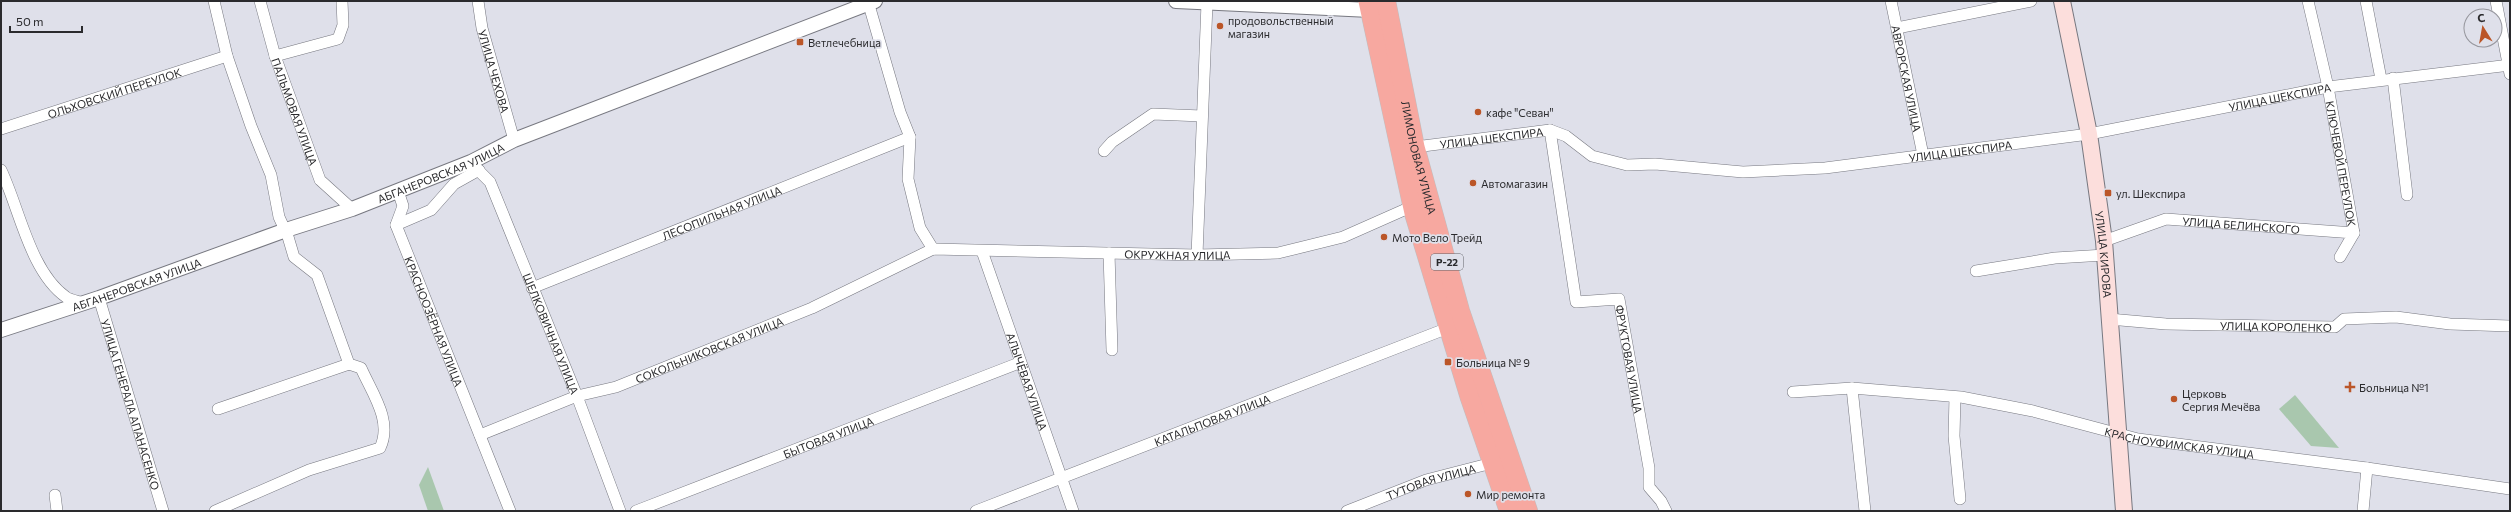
<svg xmlns="http://www.w3.org/2000/svg" width="2511" height="512" viewBox="0 0 2511 512" font-family="Commissioner,sans-serif">
<rect width="100%" height="100%" fill="#dfe0ea"/>
<!-- green -->
<g fill="#a9c7ae">
<path d="M2295,395L2339,448L2311,446L2279,409Z"/>
<path d="M428,467L444,511H428L419,485Z"/>
</g>
<g fill="none" stroke-linecap="round" stroke-linejoin="round">
<!-- minor casing -->
<g stroke="#777880" stroke-width="12">
<g id="minor">
<path d="M214,1L227,56L251,126L271,175L279,217L285,230"/>
<path id="s1" d="M260,1L275,56L320,180L352,209"/>
<path id="s2" d="M478,1L482,28L514,140"/>
<path id="s3" d="M1891,1L1923,155"/>
<path id="s4" d="M2308,1L2328,87L2354,233"/>
<path d="M2366,1L2381,79"/>
<path d="M2496,1L2510,74"/>
<path d="M869,5L900,112L910,137L908,179L920,228L933,249"/>
<path d="M1897,28L2031,1"/>
<path d="M275,56L338,39L343,25L342,1"/>
<path d="M2393,78L2407,195"/>
<path id="s5" d="M1,129L227,56"/>
<path id="s6" d="M1550,130L1576,302L1619,299L1649,468V487L1661,501L1666,511"/>
<path id="s7" d="M1415,147L1550,130L1566,136L1592,156L1627,165L1655,164L1743,172L1825,168L2089,134L2328,87L2510,65"/>
<path d="M1104,151L1112,142L1153,114L1202,116"/>
<path id="s8" d="M474,166L490,182L577,396L620,511"/>
<path d="M1,170C19,207 30,272 66,297C70,300 78,301 83,303"/>
<path id="s9" d="M479,170L454,184L431,210L396,225L510,511"/>
<path d="M396,225L403,206L398,191"/>
<path id="s10" d="M2104,241L2166,219L2354,233L2340,257"/>
<path id="s11" d="M982,251L1073,511"/>
<path d="M1109,253L1112,350"/>
<path d="M1197,255L1207,3"/>
<path d="M1976,271L2055,258L2105,255"/>
<path id="s12" d="M532,288L910,137"/>
<path id="s13" d="M99,298L163,511"/>
<path id="s14" d="M2109,319L2166,324L2335,327L2344,319L2396,317L2450,324L2510,326"/>
<path d="M1852,388L1865,511"/>
<path id="s15" d="M1793,392L1852,388L1961,397L2033,411L2138,439L2367,468L2510,489"/>
<path d="M1955,397L1954,436L1960,499"/>
<path d="M218,409L349,364"/>
<path id="s16" d="M480,435L577,396L616,387L812,308L933,249L1197,255L1278,253L1343,237L1413,206"/>
<path d="M55,495L57,511"/>
<path d="M215,511L309,470L380,448C393,421 372,393 361,368L349,364L317,275L294,257L286,230"/>
<path id="s17" d="M636,511L1019,363"/>
<path id="s18" d="M976,511L1448,328"/>
<path id="s19" d="M1347,511L1426,480L1492,463"/>
<path d="M2363,511L2367,468"/>
</g>
</g>
<!-- tertiary casing -->
<g stroke="#777880" stroke-width="16">
<g id="tertiary">
<path d="M1176,1L1370,10L1379,8"/>
<path id="s20" d="M1,330L99,298L286,230L352,209L471,162L514,140L875,1"/>
</g>
</g>
<!-- secondary casing -->
<g stroke="#777880" stroke-width="18">
<g id="secondary">
<path id="s21" d="M2062,1L2089,134L2104,241L2124,511"/>
</g>
</g>
<!-- trunk casing -->
<g stroke="#bfbfc0" stroke-width="20">
<g id="trunk">
<path d="M1368,1L1414,213L1470,398L1509,511"/>
<path id="s22" d="M1386,1L1415,147L1460,311L1528,511"/>
</g>
</g>
<!-- minor -->
<use href="#minor" stroke="#fff" stroke-width="11"/>
<!-- tertiary -->
<use href="#tertiary" stroke="#fff" stroke-width="14"/>
<!-- secondary -->
<use href="#secondary" stroke="#fcdedc" stroke-width="16"/>
<!-- trunk -->
<use href="#trunk" stroke="#f7a8a0" stroke-width="19"/>
</g>
<!-- markers -->
<g fill="#bb5628" stroke="#dfe0ea" stroke-width="1.5">
<circle cx="1220" cy="26" r="4"/>
<rect x="796" y="38" width="8" height="8" rx="2"/>
<circle cx="1478" cy="112" r="4"/>
<circle cx="1473" cy="183" r="4"/>
<rect x="2104" y="189" width="8" height="8" rx="2"/>
<circle cx="1384" cy="237" r="4"/>
<rect x="1444" y="358" width="8" height="8" rx="2"/>
<path d="M2348 381h4v4h4v4h-4v4h-4v-4h-4v-4h4z"/>
<circle cx="2174" cy="399" r="4"/>
<circle cx="1468" cy="494" r="4"/>
</g>
<g text-anchor="middle" dominant-baseline="central" stroke-width="3.5" stroke-linejoin="round" paint-order="stroke">
<!-- shield labels -->
<rect fill="#dfe0ea" stroke="#606166" stroke-width="1" x="1431" y="254" width="32" height="16" rx="3"/>
<g font-size="10" font-weight="bold" fill="#2a2a2d">
<text x="1447" y="262">Р-22</text>
</g>
<!-- poi labels -->
<g font-size="11" fill="#2a2a2d" stroke="#dfe0ea" text-anchor="start">
<text x="1228" y="20">продовольственный<tspan x="1228" dy="13">магазин</tspan></text>
<text x="808" y="42">Ветлечебница</text>
<text x="1486" y="112">кафе "Севан"</text>
<text x="1481" y="183">Автомагазин</text>
<text x="2116" y="193">ул. Шекспира</text>
<text x="1392" y="237">Мото Вело Трейд</text>
<text x="1456" y="362">Больница № 9</text>
<text x="2359" y="387">Больница №1</text>
<text x="2182" y="393">Церковь<tspan x="2182" dy="13">Сергия Мечёва</tspan></text>
<text x="1476" y="494">Мир ремонта</text>
</g>
<!-- street labels -->
<g font-size="11" fill="#2a2a2d" stroke="#dfe0ea">
<text stroke="none"><textPath href="#s2" startOffset="72">УЛИЦА ЧЕХОВА</textPath></text>
<text stroke="none"><textPath href="#s3" startOffset="79">АВРОРСКАЯ УЛИЦА</textPath></text>
<text stroke="none"><textPath href="#s5" startOffset="119">ОЛЬХОВСКИЙ ПЕРЕУЛОК</textPath></text>
<text stroke="none"><textPath href="#s7" startOffset="881">УЛИЦА ШЕКСПИРА</textPath></text>
<text stroke="none"><textPath href="#s1" startOffset="116">ПАЛЬМОВАЯ УЛИЦА</textPath></text>
<text stroke="none"><textPath href="#s7" startOffset="77">УЛИЦА ШЕКСПИРА</textPath></text>
<text stroke="none"><textPath href="#s7" startOffset="557">УЛИЦА ШЕКСПИРА</textPath></text>
<text stroke="none"><textPath href="#s22" startOffset="160">ЛИМОНОВАЯ УЛИЦА</textPath></text>
<text stroke="none"><textPath href="#s4" startOffset="166">КЛЮЧЕВОЙ ПЕРЕУЛОК</textPath></text>
<text stroke="none"><textPath href="#s20" startOffset="467">АБГАНЕРОВСКАЯ УЛИЦА</textPath></text>
<text stroke="none"><textPath href="#s12" startOffset="204">ЛЕСОПИЛЬНАЯ УЛИЦА</textPath></text>
<text stroke="none"><textPath href="#s10" startOffset="141">УЛИЦА БЕЛИНСКОГО</textPath></text>
<text stroke="none"><textPath href="#s16" startOffset="735">ОКРУЖНАЯ УЛИЦА</textPath></text>
<text stroke="none"><textPath href="#s21" startOffset="257">УЛИЦА КИРОВА</textPath></text>
<text stroke="none"><textPath href="#s20" startOffset="143">АБГАНЕРОВСКАЯ УЛИЦА</textPath></text>
<text stroke="none"><textPath href="#s9" startOffset="205">КРАСНООЗЁРНАЯ УЛИЦА</textPath></text>
<text stroke="none"><textPath href="#s14" startOffset="167">УЛИЦА КОРОЛЕНКО</textPath></text>
<text stroke="none"><textPath href="#s8" startOffset="186">ШЕЛКОВИЧНАЯ УЛИЦА</textPath></text>
<text stroke="none"><textPath href="#s16" startOffset="245">СОКОЛЬНИКОВСКАЯ УЛИЦА</textPath></text>
<text stroke="none"><textPath href="#s6" startOffset="278">ФРУКТОВАЯ УЛИЦА</textPath></text>
<text stroke="none"><textPath href="#s11" startOffset="138">АЛЫЧЁВАЯ УЛИЦА</textPath></text>
<text stroke="none"><textPath href="#s13" startOffset="111">УЛИЦА ГЕНЕРАЛА АПАНАСЕНКО</textPath></text>
<text stroke="none"><textPath href="#s18" startOffset="253">КАТАЛЬПОВАЯ УЛИЦА</textPath></text>
<text stroke="none"><textPath href="#s17" startOffset="206">БЫТОВАЯ УЛИЦА</textPath></text>
<text stroke="none"><textPath href="#s15" startOffset="392">КРАСНОУФИМСКАЯ УЛИЦА</textPath></text>
<text stroke="none"><textPath href="#s19" startOffset="89">ТУТОВАЯ УЛИЦА</textPath></text>
</g>
</g>
<!-- border -->
<rect width="2511" height="512" fill="none" stroke="#2a2a2d" stroke-width="4"/>
<!-- north arrow -->
<g transform="translate(2483 28) rotate(349)"><circle r="19" fill="#dfe0ea" stroke="#97979e"/>
<path d="M0-3L7 15L0 10L-7 15Z" fill="#bb5628"/>
<text y="-6" font-size="11" font-weight="bold" text-anchor="middle" fill="#2a2a2d">С</text>
</g>
<!-- scale -->
<path d="M10 26v6h72v-6" fill="none" stroke="#2a2a2d" stroke-width="2"/>
<text x="16" y="26" font-size="12" fill="#2a2a2d" stroke="#dfe0ea" stroke-width="3" paint-order="stroke">50 m</text>
</svg>
